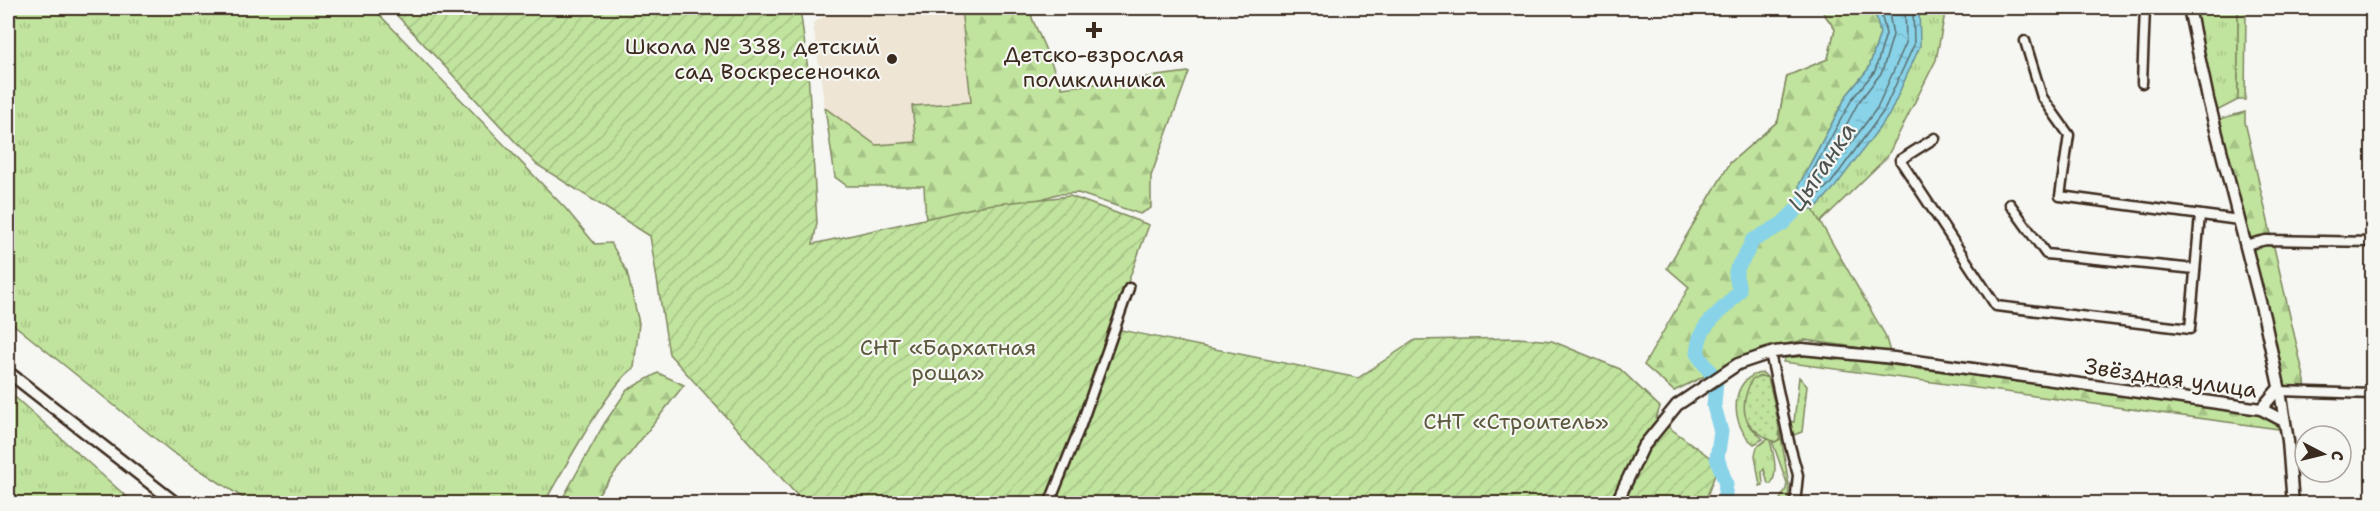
<svg xmlns="http://www.w3.org/2000/svg" width="2380" height="511" viewBox="0 0 2380 511" font-family="'Shantell Sans',sans-serif">
<defs>
<pattern id="grass-tufts" width="24" height="20" patternUnits="userSpaceOnUse" patternTransform="scale(1.5)"><rect width="24" height="20" fill="#c0e39d"/><path d="M3 7l-1-3M5 7V3M7 7l1-3M15 17l-1-3M17 17v-4M19 17l1-3" fill="none" stroke="#a6c387"/></pattern>
<pattern id="forest-firs" width="22" height="20" patternUnits="userSpaceOnUse" patternTransform="scale(1.5)"><rect width="22" height="20" fill="#c0e39d"/><path d="M5 1l3.5 6h-7zM16 11l3.5 6h-7z" fill="#a6c387"/></pattern>
<pattern id="park-dots" width="8" height="8" patternUnits="userSpaceOnUse" patternTransform="scale(1.5)"><rect width="8" height="8" fill="#c0e39d"/><path d="M2 2h.1M6 6h.1" fill="none" stroke="#a6c387" stroke-width="1.8" stroke-linecap="round"/></pattern>
<pattern id="garden-furrows" width="10" height="10" patternUnits="userSpaceOnUse" patternTransform="scale(1.5)"><rect width="10" height="10" fill="#c0e39d"/><path d="M-1 1l2-2M0 10L10 0M9 11l2-2" fill="none" stroke="#a6c387"/></pattern>
<pattern id="water-ripples" width="26" height="14" patternUnits="userSpaceOnUse" patternTransform="scale(1.5)"><rect width="26" height="14" fill="#89d3e9"/><path d="M2 4q2-2 4 0t4 0M15 11q2-2 4 0t4 0" fill="none" stroke="#77b5c7"/></pattern>
</defs>
<rect width="100%" height="100%" fill="#f6f6f2"/>
<filter id="ink" filterUnits="userSpaceOnUse"><feTurbulence type="fractalNoise" baseFrequency=".0167" numOctaves="2"/><feDisplacementMap in="SourceGraphic" scale="12" xChannelSelector="R" yChannelSelector="G"/><feConvolveMatrix kernelMatrix="1 2 1 2 8 2 1 2 1" color-interpolation-filters="sRGB"/></filter>
<g filter="url(#ink)">
<!-- built -->
<path fill="#eee5d4" d="M839,8H961L971,102L913,106L917,142L876,145L825,108L813,23Z"/>
<!-- grass -->
<g fill="url(#grass-tufts)" stroke="#7e865e" stroke-width="1.5">
<path d="M8,8H373L566,209L595,244L611,243L627,272L639,323L634,368C609,384 562,473 544,503H251L172,452L8,320Z"/>
<path d="M1820,8H1946L1936,60L1887,157L1804,238L1730,163L1778,121L1787,76L1828,59L1835,29Z"/>
<path d="M2192,8H2238V100L2215,112Z"/>
<path d="M1763,373L1768,378L1761,376L1748,424L1763,439L1754,444C1728,425 1730,375 1763,373Z"/>
<path d="M1799,377L1807,386L1802,432L1794,435L1791,433L1789,421L1794,422Z"/>
<path d="M8,391L128,498L137,503H8Z"/>
<path d="M1780,431L1789,485L1788,503H1778L1786,489L1787,483L1772,441L1775,442L1780,439Z"/>
<path d="M1767,439L1770,440C1773,453 1779,472 1771,484H1768L1764,469L1762,472L1763,485L1760,486L1755,455L1757,447Z"/>
</g>
<!-- forest -->
<g fill="url(#forest-firs)" stroke="#7e865e" stroke-width="1.5">
<path d="M961,8H1032V18L1062,88L1189,72L1151,176V208L1140,214L1078,193L1057,194L1002,212L926,222L924,186H847L835,177L825,108L876,145L916,142L912,106L971,102Z"/>
<path d="M1820,8H1874L1880,33L1869,68L1847,95L1799,185L1885,335L1890,352L1805,340L1761,349L1674,391L1644,365L1689,287L1667,268L1730,163L1778,121L1787,76L1828,59L1835,29Z"/>
<path d="M2238,8H2246L2245,100H2238Z"/>
<path d="M2245,112V122L2305,381L2306,392H2286L2216,120Z"/>
<path d="M1816,355L2254,413L2270,416L2279,429L1783,362L1785,358Z"/>
<path d="M658,373L684,385L591,503H560L604,424L627,390Z"/>
</g>
<!-- park -->
<path fill="url(#park-dots)" stroke="#7e865e" stroke-width="1.5" d="M1761,376L1768,378C1773,398 1779,419 1780,439L1775,442C1743,428 1737,411 1752,379Z"/>
<!-- garden -->
<path fill="url(#garden-furrows)" stroke="#7e865e" stroke-width="1.5" d="M390,8H800L808,70L817,223L813,244L986,205L1070,196L1149,225L1111,328L1358,378L1415,340L1518,338L1552,341L1620,369L1660,407L1656,418L1719,464L1704,504L804,503L669,354L650,236L536,164Z"/>
<!-- water -->
<path fill="url(#water-ripples)" stroke="#6a8f98" stroke-width="1.5" d="M1874,8H1919L1920,46L1889,115L1835,187L1814,210L1801,205L1799,185L1847,95L1869,68L1880,33Z"/>
<g fill="none" stroke-linecap="round" stroke-linejoin="round">
<!-- shore -->
<g stroke="#5a6e6f" stroke-width="1.5">
<path d="M1880,8L1886,34L1875,71L1852,99L1805,185L1807,200L1810,202L1831,183L1883,112L1914,45L1913,8"/>
<path d="M1888,8L1893,35L1882,72L1858,103L1819,176L1821,180L1825,178L1877,108L1906,43L1905,8"/>
</g>
<!-- river -->
<path stroke="#89d3e9" stroke-width="15" d="M1721,504L1724,502L1726,484L1717,458L1721,432L1714,406L1716,380L1698,355C1696,322 1723,314 1739,291C1739,285 1735,277 1736,272C1737,265 1749,252 1752,241L1782,224L1801,205L1811,188"/>
<!-- street casing -->
<g stroke="#3b2a1e" stroke-width="13">
<g id="street">
<path d="M2025,41L2042,97L2069,135L2060,196L2239,220"/>
<path d="M2142,83L2145,8"/>
<path d="M1935,138L1900,160L1996,306L2190,329L2200,215"/>
<path d="M2010,204L2046,254L2195,269"/>
<path d="M2245,245L2266,240L2372,242"/>
<path d="M1770,353L1790,446L1798,475L1795,504"/>
<path d="M2280,391L2372,394"/>
<path d="M1049,504L1081,425L1129,288"/>
</g>
</g>
<!-- secondary casing -->
<g stroke="#3b2a1e" stroke-width="15">
<g id="secondary">
<path d="M2189,8L2208,99L2264,317L2280,391L2288,441L2293,504"/>
<path d="M8,372L177,504"/>
<path d="M2261,409L2279,388"/>
<path d="M1616,504L1643,447L1677,405L1738,364L1774,352L1802,349L1894,358L2261,409L2284,421"/>
</g>
</g>
<!-- street -->
<use href="#street" stroke="#f6f6f2" stroke-width="8"/>
<!-- secondary -->
<use href="#secondary" stroke="#f6f6f2" stroke-width="10"/>
</g>
</g>
<!-- markers -->
<g fill="#3b2a1e" stroke="#f6f6f2" stroke-width="2">
<path d="M1091 21h6v6h6v6h-6v6h-6v-6h-6v-6h6z"/>
<circle cx="892" cy="59" r="6"/>
</g>
<g text-anchor="middle" dominant-baseline="central" stroke-width="4.5" stroke-linejoin="round" paint-order="stroke">
<!-- poi labels -->
<g font-size="22" fill="#3b2a1e" stroke="#f6f6f2" text-anchor="end">
<text x="880" y="46">Школа № 338, детский<tspan x="880" dy="25">сад Воскресеночка</tspan></text>
<text x="1094" y="54" text-anchor="middle">Детско-взрослая<tspan x="1094" dy="25">поликлиника</tspan></text>
</g>
<!-- park labels -->
<g font-size="22" fill="#5c583e" stroke="#f6f6f2">
<text x="948" y="347">СНТ «Бархатная<tspan x="948" dy="25">роща»</tspan></text>
<text x="1516" y="421">СНТ «Строитель»</text>
</g>
<!-- street labels -->
<g font-size="22" fill="#3b2a1e" stroke="#f6f6f2">
<text transform="translate(2171 378) rotate(8)">Звёздная улица</text>
</g>
<!-- water labels -->
<g font-size="24" font-style="italic" fill="#4e5451" stroke="#f6f6f2">
<text transform="translate(1822 167) rotate(-56)">Цыганка</text>
</g>
</g>
<!-- margin -->
<rect width="2380" height="511" fill="none" stroke="#f6f6f2" stroke-width="30"/>
<rect x="15" y="15" width="2350" height="481" fill="none" stroke="#3b2a1e" stroke-width="2" filter="url(#ink)"/>
<!-- north arrow -->
<g transform="translate(2323 454) rotate(97)"><circle r="28" fill="#f6f6f2" stroke="#aba49d" stroke-width="1.5"/>
<path d="M0-4.5L10 22L0 15L-10 22Z" fill="#3b2a1e"/>
<text y="-9" font-size="16" font-weight="bold" text-anchor="middle" fill="#3b2a1e">С</text>
</g>
</svg>
